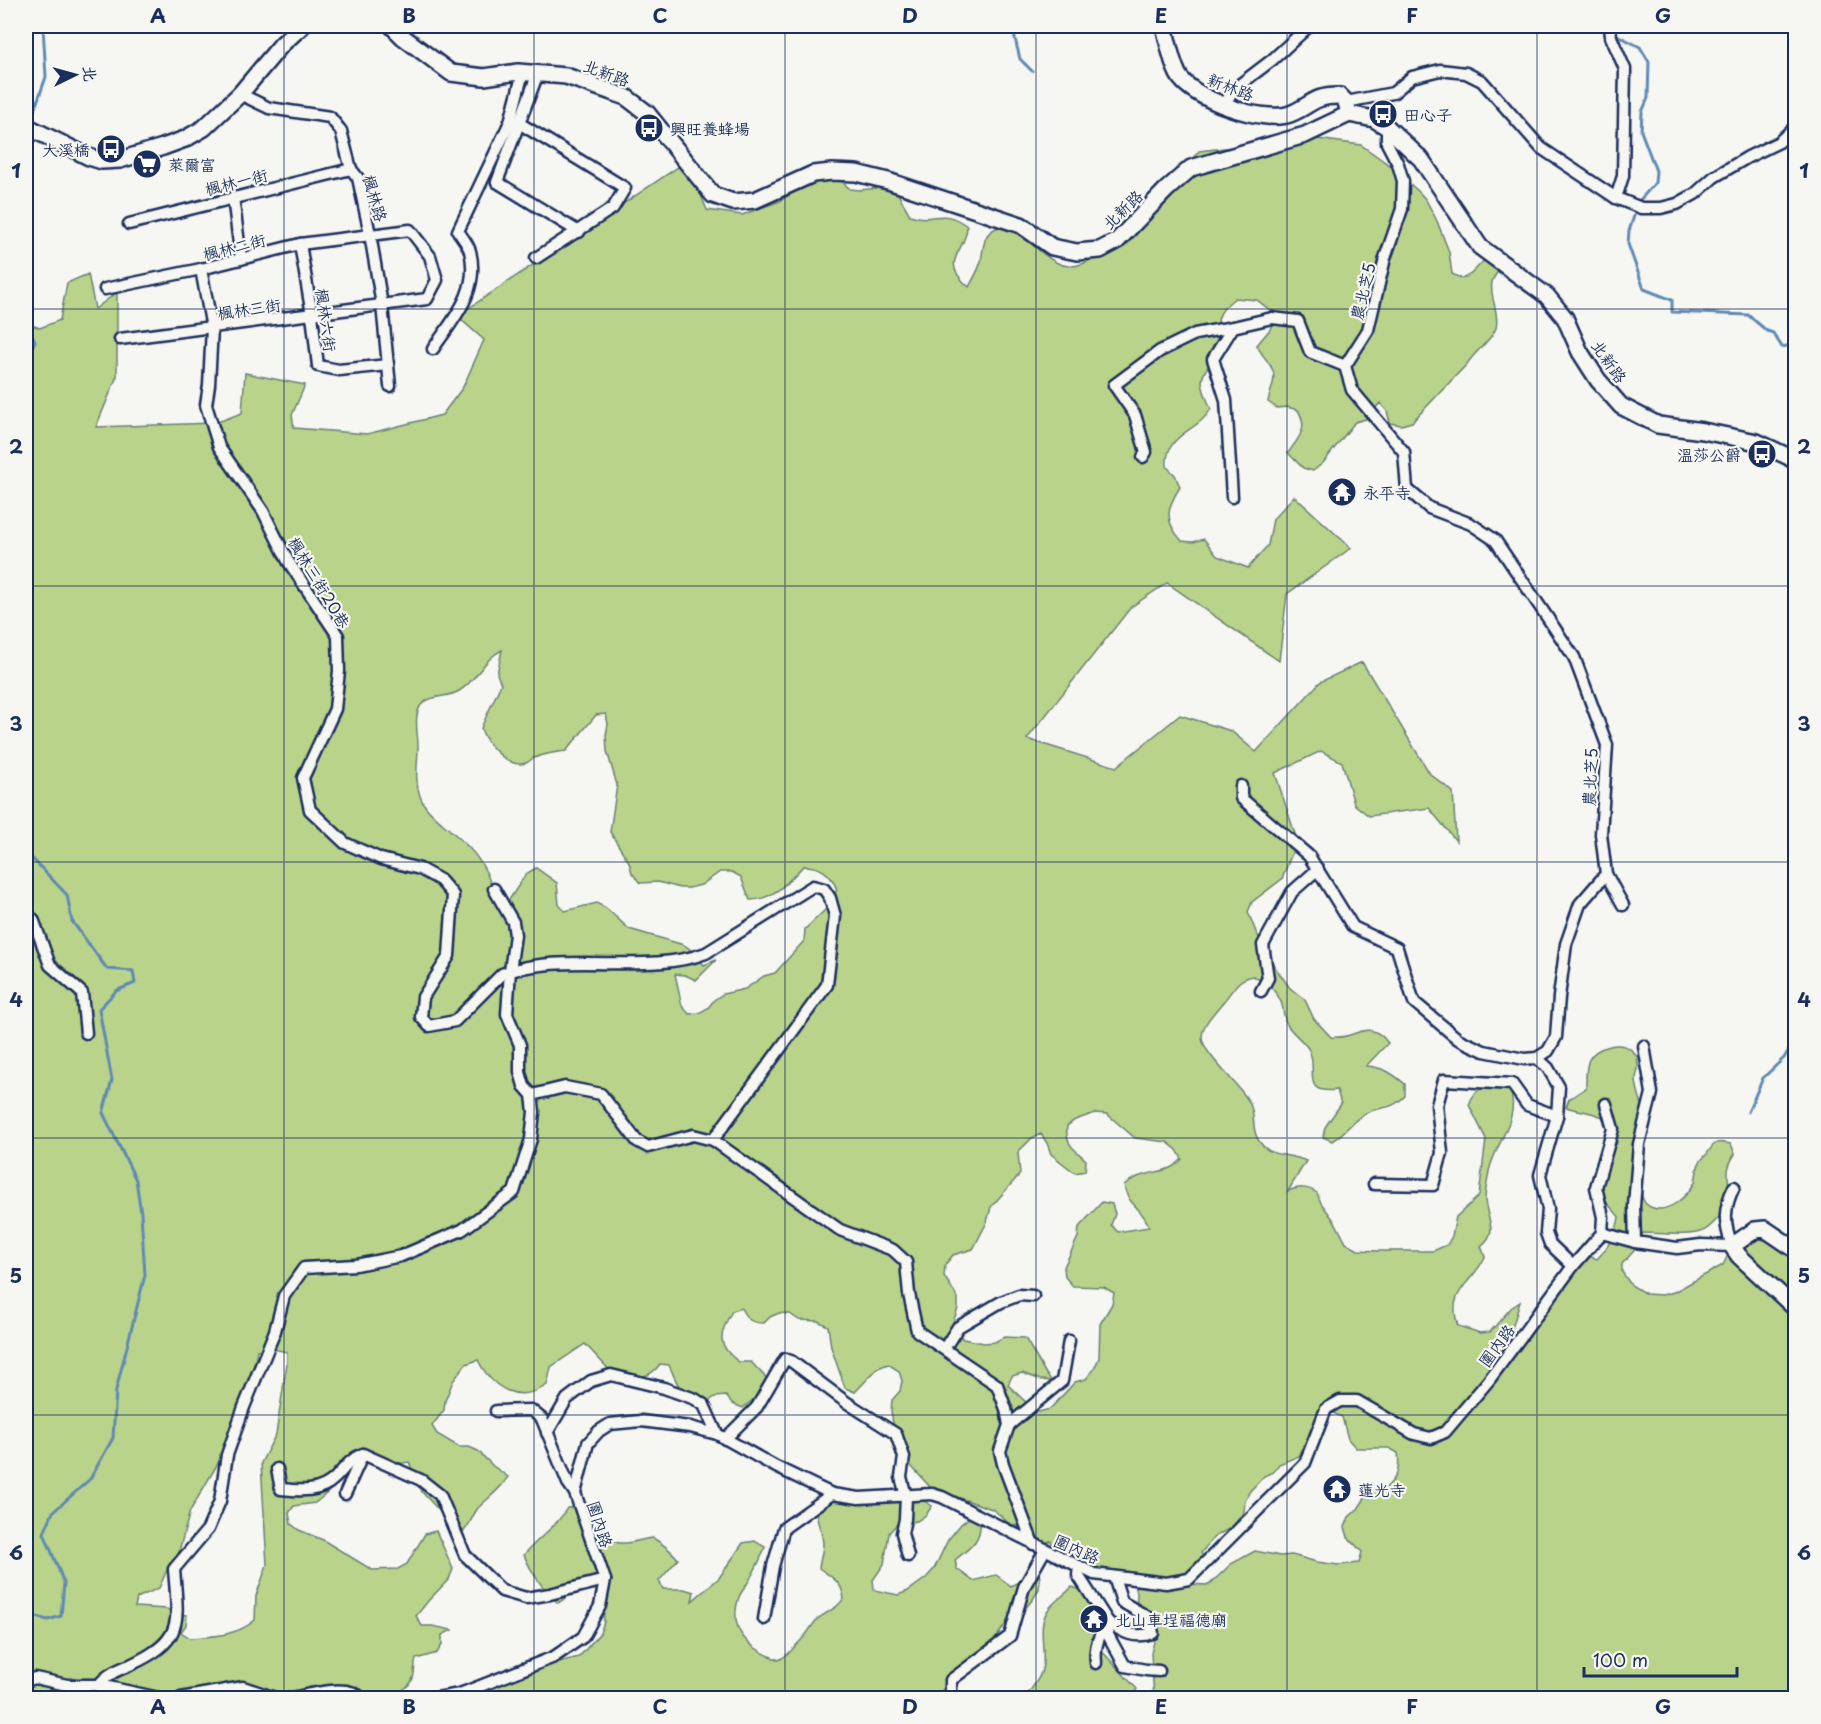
<svg xmlns="http://www.w3.org/2000/svg" width="1821" height="1724" viewBox="0 0 1821 1724" font-family="'Playpen Sans','LXGW WenKai TC',sans-serif">
<rect width="100%" height="100%" fill="#f6f6f2"/>
<filter id="ink" filterUnits="userSpaceOnUse"><feTurbulence type="fractalNoise" baseFrequency=".0167" numOctaves="2"/><feDisplacementMap in="SourceGraphic" scale="12" xChannelSelector="R" yChannelSelector="G"/><feConvolveMatrix kernelMatrix="1 2 1 2 8 2 1 2 1" color-interpolation-filters="sRGB"/></filter>
<g filter="url(#ink)">
<!-- green -->
<g fill="#b9d38b" stroke="#6a8174" stroke-width="1.5" fill-rule="evenodd">
<path d="M1310,138L1361,145L1388,164L1419,192L1426,200L1437,221L1449,252L1452,274L1462,279L1471,274L1491,253H1502L1505,262C1501,268 1494,275 1492,282C1489,297 1500,312 1496,328C1492,340 1474,352 1467,364L1412,422L1401,425L1390,423L1387,411L1380,403L1366,419L1355,422L1323,463L1313,471L1303,468L1288,453C1299,437 1309,429 1298,410L1287,407L1277,408L1268,402C1269,394 1274,385 1274,376C1274,365 1261,356 1257,345L1272,327L1276,315L1257,300L1235,298C1213,314 1217,325 1219,350C1201,378 1196,375 1211,409C1198,432 1164,433 1167,467L1175,475L1180,487C1166,509 1164,521 1182,541L1193,542L1204,539L1217,556L1248,568L1268,545L1273,519L1294,496L1351,548L1287,594L1279,661L1167,583L1131,607L1027,739L1116,767L1180,715L1231,731L1256,752L1320,682L1362,662L1430,774L1453,792L1456,841L1429,808L1369,816L1354,804L1342,762L1321,751L1275,773L1297,840L1282,879L1252,902L1248,912L1256,932L1277,970L1290,988L1305,1000L1314,1019L1331,1037C1355,1041 1368,1016 1388,1043L1366,1066C1383,1067 1392,1073 1405,1084V1096C1389,1112 1382,1105 1366,1113C1352,1120 1345,1134 1332,1141L1323,1137L1325,1127L1341,1104L1337,1090C1299,1095 1319,1069 1309,1050C1305,1042 1294,1035 1288,1026C1284,1020 1284,1016 1283,1009C1280,992 1267,983 1253,976C1236,979 1234,990 1223,1002C1216,1011 1202,1024 1202,1037C1202,1054 1242,1086 1250,1104C1257,1120 1249,1132 1264,1147C1274,1157 1293,1154 1306,1161L1288,1191C1299,1187 1307,1186 1317,1193L1321,1203L1335,1222L1346,1243L1358,1250L1378,1251H1433L1447,1245L1452,1236L1456,1217L1479,1196L1486,1139L1469,1105C1476,1083 1490,1086 1509,1088C1522,1117 1495,1143 1489,1171C1488,1180 1485,1190 1485,1199C1486,1219 1500,1231 1481,1246L1485,1257C1471,1286 1446,1290 1458,1326L1480,1333L1490,1332L1511,1308L1520,1302L1504,1355L1510,1363L1518,1345L1577,1252L1597,1259C1608,1248 1617,1232 1619,1217C1615,1211 1610,1207 1606,1202C1592,1184 1606,1158 1617,1143C1611,1109 1592,1115 1566,1107L1569,1099L1586,1088C1586,1067 1584,1052 1610,1046C1624,1042 1638,1050 1638,1065C1639,1070 1636,1074 1636,1079C1636,1091 1643,1103 1644,1115C1645,1128 1635,1142 1633,1155C1632,1163 1636,1169 1639,1177C1644,1188 1637,1203 1653,1208C1669,1213 1686,1197 1694,1184C1697,1178 1696,1168 1700,1162C1700,1161 1705,1156 1706,1155C1715,1143 1714,1140 1731,1144L1735,1154C1724,1171 1729,1175 1729,1194C1729,1202 1726,1209 1721,1215C1716,1220 1710,1228 1703,1231C1689,1237 1658,1233 1642,1233L1643,1241L1622,1264V1272L1631,1285L1646,1294L1662,1295L1674,1292L1723,1265L1729,1253L1760,1239L1777,1243L1795,1256V1698H1154L1151,1653L1157,1631L1135,1609C1138,1596 1139,1587 1129,1578L1098,1581L1064,1555L1050,1541L1041,1545L1029,1530L1008,1523L1000,1515L992,1509L931,1488L902,1456L899,1434L893,1423L891,1411L892,1400L900,1391L902,1381L899,1371L888,1364L878,1368L855,1392L845,1388L831,1347L828,1326L818,1321L799,1320L790,1314L779,1313L770,1317L764,1323C751,1323 747,1320 741,1308L732,1311C719,1334 716,1345 739,1362H751L772,1384L743,1408L733,1404L726,1396L715,1397L706,1403C677,1392 681,1391 669,1365L660,1364C650,1379 634,1379 617,1378L585,1344L551,1367L547,1385C518,1405 492,1388 478,1360L466,1364L453,1381L445,1401L444,1410L432,1426L437,1434L459,1447H469L478,1451L493,1466L508,1477C500,1490 489,1497 478,1508C472,1516 470,1525 463,1532L445,1517L422,1492L409,1462L389,1465L357,1462L332,1489L315,1503L294,1506L289,1513L291,1524L299,1530L323,1540L372,1570L398,1569L407,1564L425,1534L436,1531L453,1569L449,1579L428,1601L416,1616L422,1626H432L452,1630L442,1635V1645L437,1653L416,1659C414,1665 415,1668 414,1674C413,1686 398,1693 389,1698H130L129,1693L71,1690L63,1698H26V323L40,328L60,320L67,283L88,274L95,309L117,292V376L96,427L215,423L242,413L245,373L305,385L292,415L294,428L367,434L442,415L463,387L484,340L457,316L687,161L707,210L742,215L780,201L804,185L835,175L850,189L860,190L896,186L899,196L910,215C936,224 940,206 967,226C967,252 937,260 969,287C973,279 979,270 981,261C985,237 983,231 1009,223C1023,235 1050,265 1068,266C1075,267 1081,264 1087,262L1170,193L1185,167L1199,151ZM502,650L497,674L501,684L481,728C485,743 508,769 526,763C529,762 531,759 534,758C544,754 556,752 566,751L596,715L606,714L608,724L606,735L607,751L617,785L610,832L629,862L632,873L640,883L658,882L680,888H689L701,885L720,872H732L741,877L750,900C773,900 788,882 803,866C821,866 831,873 837,890L825,910L805,929L804,941L775,973L764,976L745,989L723,994L714,1000L708,1008L699,1013L689,1014L682,1006L675,974L685,975L696,980L716,960L704,965L691,950L684,945L629,929L606,908L597,903L565,911L559,905L557,883L536,868L526,874L507,903L493,893C487,862 467,844 443,824C434,816 424,808 420,796C414,780 418,763 418,746C418,734 413,716 421,705C429,695 448,698 459,691C477,681 483,659 502,650ZM1095,1113L1107,1114L1135,1138L1167,1142L1177,1150L1182,1159C1167,1177 1144,1168 1124,1185C1127,1205 1143,1208 1149,1227L1118,1232L1111,1225L1115,1214L1112,1204L1102,1202L1079,1227L1078,1237L1064,1267L1065,1277L1073,1286L1104,1287L1114,1293L1112,1304L1100,1324L1099,1358L1094,1369L1086,1379L1075,1382L1050,1409L1039,1412L1031,1407L1008,1385L1012,1376L1022,1373L1041,1380L1052,1381L1046,1374L1025,1338L1004,1337L995,1342L984,1343L963,1339L952,1325L958,1308V1298L944,1276L945,1265L953,1255L973,1249L987,1222L991,1207L1020,1174L1018,1152L1032,1138L1041,1134L1047,1143L1051,1154L1075,1173L1085,1171L1086,1160C1074,1149 1065,1145 1067,1126L1075,1120ZM269,1348L287,1352V1363L276,1434L261,1463L267,1565L256,1596L255,1620C237,1636 213,1636 190,1638L181,1632L186,1625L187,1615L175,1614L167,1609L135,1607L137,1598L159,1588L167,1570L175,1566L190,1511L245,1417L257,1350ZM1329,1411L1342,1417L1348,1439L1356,1448H1389L1398,1453C1401,1472 1395,1481 1380,1493L1369,1492L1358,1509L1349,1517L1345,1527L1348,1537L1362,1552L1359,1563L1338,1565L1317,1562L1292,1555L1280,1556L1255,1551L1231,1564L1209,1585L1186,1584L1206,1561L1201,1553L1214,1537L1232,1527L1244,1512L1245,1500L1250,1491L1264,1476L1273,1472L1279,1464L1299,1456L1303,1447Z"/>
<path d="M827,1498H913L923,1500L932,1506L926,1515L917,1521L896,1525L889,1533L884,1564L873,1580L874,1590L898,1595L908,1591L926,1578L934,1569L948,1540L961,1524L970,1517L980,1521C982,1541 969,1548 955,1560L957,1569L973,1581L996,1575L1011,1586L1030,1576L1038,1568L1040,1579L1039,1589L1033,1599L1021,1614L1004,1626L992,1644L954,1681L945,1686L936,1698H434L447,1690L579,1657L600,1633L604,1622L601,1577C577,1576 576,1593 558,1603C544,1591 531,1572 524,1555C537,1538 557,1527 567,1508L577,1507C587,1520 601,1542 620,1543C630,1544 642,1539 653,1538C663,1544 671,1550 678,1559L659,1581L663,1589H684L694,1592L692,1601L719,1578L743,1543L755,1541L765,1547C762,1557 756,1568 751,1577C748,1584 742,1590 739,1597C727,1632 750,1649 779,1660L788,1654L805,1636L817,1619L836,1607L844,1599C842,1581 832,1578 819,1568C820,1560 823,1551 823,1544C822,1521 808,1521 827,1498Z"/>
<path d="M1072,1587C1094,1593 1091,1605 1085,1623L1099,1630V1648L1137,1689L1130,1698H1025C1030,1689 1039,1681 1042,1670C1047,1651 1036,1627 1048,1610C1054,1601 1065,1595 1072,1587Z"/>
</g>
<g fill="none" stroke-linecap="round" stroke-linejoin="round">
<!-- stream -->
<g stroke="#5f8ab3" stroke-width="3">
<path d="M1012,26L1020,59L1032,71"/>
<path d="M1613,33L1640,47L1649,62L1648,98L1642,112L1641,131L1656,171L1655,183L1639,201L1629,231L1628,244L1644,289L1672,300V312L1748,315L1767,331L1773,333L1782,347L1796,344"/>
<path d="M30,122L46,77L43,26"/>
<path d="M26,320L35,341L26,360"/>
<path d="M26,852L67,895L72,921L107,969L133,971L135,983L116,991L99,1009L112,1080L103,1113L136,1180L141,1213L145,1275L116,1390L113,1438L90,1479L53,1512L44,1533L64,1583L61,1616L48,1620L26,1614"/>
<path d="M1748,1112L1763,1078L1784,1058L1796,1038"/>
</g>
<!-- street casing -->
<g stroke="#1b2f5e" stroke-width="15">
<g id="street">
<path d="M1610,26L1611,37L1625,69L1623,176L1616,198"/>
<path d="M538,73L497,182L579,232"/>
<path d="M240,94L269,108L330,117L341,131L351,169L358,178L370,234L382,305L390,386"/>
<path d="M1346,102L1393,93L1412,77L1440,70L1466,73L1482,81L1541,148L1616,198L1641,208H1661L1677,204L1695,194L1714,177L1748,157L1779,142L1796,126"/>
<path d="M1224,105L1234,89L1272,60L1309,26"/>
<path d="M519,123L625,188L613,208L536,258"/>
<path d="M1387,127V143L1398,164L1403,181L1402,209L1385,258L1368,330L1345,366L1352,390L1404,452L1407,489L1429,508L1471,524L1495,540L1574,657L1607,745L1601,834L1606,874L1623,905"/>
<path d="M233,197L241,259"/>
<path d="M129,224L351,169"/>
<path d="M300,244L312,315L318,366L339,370L388,365"/>
<path d="M201,269L212,328L209,385L206,405L219,447L263,511L288,561L338,636L339,671L335,709L303,778L310,810L345,843L381,859L420,869L440,880L453,895L449,956L423,997L421,1017L429,1026L455,1021L502,974C565,950 644,976 706,953L813,886L824,889L830,898L835,916L827,985L713,1140"/>
<path d="M105,289L201,269L300,244L410,230L430,256L437,280L427,299L120,339"/>
<path d="M433,349C454,318 480,291 470,251C468,244 462,237 458,231L510,122L521,80L518,72"/>
<path d="M1143,457L1146,452L1135,415L1114,385L1160,351L1195,334L1233,327"/>
<path d="M1232,497L1226,400L1213,359L1233,327L1272,318L1298,321L1310,352L1345,366"/>
<path d="M1241,786V798L1309,856L1353,927L1397,948L1414,1002L1458,1039L1484,1051L1524,1059L1537,1058L1548,1051L1556,1037L1559,997L1566,944L1580,904L1606,874"/>
<path d="M26,915L33,919L50,965L82,993L86,1033"/>
<path d="M1261,991L1268,978L1263,945L1292,892L1318,869"/>
<path d="M1537,1058L1548,1068L1559,1087L1557,1116L1540,1175L1548,1209L1546,1233L1550,1244L1573,1266"/>
<path d="M532,1095L565,1087L601,1094L637,1141L648,1147L693,1135L713,1140L840,1230L893,1250L906,1262L909,1294L917,1331L997,1385L1006,1409L1009,1425L1000,1451L1003,1464L1033,1544"/>
<path d="M1374,1184L1433,1185L1442,1153L1437,1105L1444,1080L1512,1084L1527,1105L1557,1116"/>
<path d="M1602,1233L1603,1217L1596,1187L1613,1129L1606,1104"/>
<path d="M1635,1242L1634,1206L1639,1144L1652,1093L1644,1046"/>
<path d="M944,1349L958,1327L1001,1302L1019,1295L1033,1296"/>
<path d="M496,1411L531,1410L542,1419L568,1483L575,1493"/>
<path d="M1009,1425L1062,1381L1069,1341"/>
<path d="M547,1433L567,1399L591,1381L611,1375L664,1388L695,1399L704,1405L717,1434"/>
<path d="M725,1439L757,1407L785,1359L791,1361L846,1402L896,1434L904,1457L901,1477L906,1496L905,1519L902,1533L908,1556"/>
<path d="M277,1469L281,1489C300,1491 320,1493 335,1478C345,1468 350,1459 363,1454"/>
<path d="M345,1494L363,1454L421,1480L440,1495L465,1555L502,1591L526,1598L550,1594L605,1580"/>
<path d="M1079,1566L1078,1575L1108,1622V1635L1125,1666L1146,1670L1159,1671"/>
<path d="M764,1619L773,1566L784,1528L832,1494"/>
<path d="M1096,1663C1094,1646 1099,1635 1108,1622C1123,1633 1135,1639 1153,1633L1148,1617L1122,1602L1114,1577"/>
<path d="M26,1681L35,1678L67,1685H99L159,1698"/>
<path d="M103,1698L99,1685C107,1674 118,1670 130,1665C185,1640 178,1622 174,1569L208,1529L220,1501L227,1455L244,1407L275,1331L284,1296L304,1268L356,1265L401,1256L462,1230L514,1192L531,1139L534,1112L532,1095L524,1086L520,1072V1045L507,1014L510,971L515,935L513,922L494,889"/>
<path d="M181,1698L243,1687L276,1698"/>
<path d="M291,1698C308,1695 348,1683 361,1698"/>
<path d="M437,1698L460,1694L554,1657L583,1637L600,1606L605,1580L575,1493L588,1443L599,1431L610,1424L641,1421L690,1427L717,1434L776,1467L832,1494L859,1498L932,1494L942,1497L1094,1574L1166,1583L1189,1579L1305,1463L1326,1409L1340,1401H1357L1414,1434L1431,1438L1445,1432L1489,1380L1573,1266L1602,1233L1635,1242L1677,1248L1701,1245L1732,1246C1724,1223 1723,1209 1734,1187"/>
<path d="M951,1698V1680L1010,1636L1024,1587L1045,1550"/>
</g>
</g>
<!-- secondary casing -->
<g stroke="#1b2f5e" stroke-width="20">
<g id="secondary">
<path d="M392,26L403,37L451,73L484,77L518,72L566,76L626,97L647,113L713,195L733,202L755,200L813,174L832,172L856,173L888,181L1021,225L1052,247L1077,252L1100,250L1117,241L1166,190L1191,168L1305,135L1349,114L1374,119L1387,127L1421,159L1480,247L1547,296L1565,318L1580,352L1598,380L1621,406L1658,425L1703,431L1757,442L1789,457L1796,462"/>
<path d="M1164,26C1168,41 1171,60 1178,74C1190,99 1264,124 1290,114C1311,106 1313,95 1340,96L1346,102L1349,114"/>
<path d="M26,126L89,157L102,161L120,160L163,147L185,139L204,128L240,94L282,44L302,26"/>
<path d="M1796,1250L1765,1229L1755,1230L1732,1246L1739,1256L1796,1309"/>
</g>
</g>
<!-- street -->
<use href="#street" stroke="#f6f6f2" stroke-width="10"/>
<!-- secondary -->
<use href="#secondary" stroke="#f6f6f2" stroke-width="15"/>
</g>
</g>
<!-- grid -->
<path fill="none" stroke="#1b2f5e" stroke-width="1.5" stroke-opacity="0.55" d="M284,26V1698M534,26V1698M785,26V1698M1036,26V1698M1287,26V1698M1537,26V1698M26,309H1796M26,586H1796M26,862H1796M26,1138H1796M26,1415H1796"/>
<!-- icons -->
<defs>
<g id="bus-disc" transform="scale(1.5)"><circle r="9.5" fill="#1b2f5e" stroke="#f6f6f2"/><path d="M-5-6H5V4H4V6H2V4H-2V6H-4V4H-5ZM-3.5-4V0h7V-4ZM-3.5 1.2v1.5H-2V1.2ZM2 1.2v1.5H3.5V1.2Z" fill="#fff"/></g>
<g id="supermarket-disc" transform="scale(1.5)"><circle r="9.5" fill="#1b2f5e" stroke="#f6f6f2"/><path d="M-6-5.5h2.5l.6 2H6L4.5 2H-2.5L-4.4-4H-6ZM-1.5 3.2a1.3 1.3 0 1 0 .1 0ZM3 3.2a1.3 1.3 0 1 0 .1 0Z" fill="#fff"/></g>
<g id="temple-disc" transform="scale(1.5)"><circle r="9.5" fill="#1b2f5e" stroke="#f6f6f2"/><path d="M0-6L5-2H3V0L6.5 2.5H4V6H1.5V3h-3V6H-4V2.5H-6.5L-3 0V-2H-5Z" fill="#fff"/></g>
</defs>
<g fill-rule="evenodd">
<use href="#bus-disc" x="1383" y="114"/>
<use href="#bus-disc" x="649" y="128"/>
<use href="#bus-disc" x="111" y="149"/>
<use href="#supermarket-disc" x="147" y="164"/>
<use href="#bus-disc" x="1762" y="454"/>
<use href="#temple-disc" x="1342" y="492"/>
<use href="#temple-disc" x="1337" y="1489"/>
<use href="#temple-disc" x="1094" y="1619"/>
</g>
<g text-anchor="middle" dominant-baseline="central" stroke-width="4.5" stroke-linejoin="round" paint-order="stroke">
<!-- street labels -->
<g font-size="16" fill="#1b2f5e" stroke="#f6f6f2">
<text transform="translate(607 72) rotate(20)">北新路</text>
<text transform="translate(1231 86) rotate(21)">新林路</text>
<text transform="translate(236 181) rotate(-14)">楓林一街</text>
<text transform="translate(376 198) rotate(74)">楓林路</text>
<text transform="translate(1122 209) rotate(-44)">北新路</text>
<text transform="translate(234 246) rotate(-14)">楓林二街</text>
<text transform="translate(1362 291) rotate(-76)">農北芝5</text>
<text transform="translate(249 308) rotate(-8)">楓林三街</text>
<text transform="translate(327 320) rotate(82)">楓林六街</text>
<text transform="translate(1610 361) rotate(55)">北新路</text>
<text transform="translate(320 582) rotate(59)">楓林三街20巷</text>
<text transform="translate(1589 777) rotate(-87)">農北芝5</text>
<text transform="translate(1496 1345) rotate(-54)">圍內路</text>
<text transform="translate(601 1524) rotate(72)">圍內路</text>
<text transform="translate(1077 1548) rotate(24)">圍內路</text>
</g>
<!-- poi labels -->
<g font-size="16" fill="#1b2f5e" stroke="#f6f6f2" text-anchor="start">
<text x="1404" y="114">田心子</text>
<text x="670" y="128">興旺養蜂場</text>
<text x="90" y="149" text-anchor="end">大溪橋</text>
<text x="168" y="164">萊爾富</text>
<text x="1741" y="454" text-anchor="end">溫莎公爵</text>
<text x="1363" y="492">永平寺</text>
<text x="1358" y="1489">蓮光寺</text>
<text x="1115" y="1619">北山車埕福德廟</text>
</g>
</g>
<!-- margin -->
<rect width="1821" height="1724" fill="none" stroke="#f6f6f2" stroke-width="66"/>
<!-- north arrow -->
<g transform="translate(75 75) rotate(85)" stroke="#f6f6f2" stroke-width="4.5" paint-order="stroke">
<path d="M0-4.5L10 22L0 15L-10 22Z" fill="#1b2f5e"/>
<text y="-9" font-size="16" font-weight="bold" text-anchor="middle" fill="#1b2f5e">北</text>
</g>
<!-- scale -->
<path d="M1584 1667v9h153v-9" fill="none" stroke="#1b2f5e" stroke-width="3"/>
<text x="1593" y="1667" font-size="18" fill="#1b2f5e" stroke="#f6f6f2" stroke-width="4.5" paint-order="stroke">100 m</text>
<rect x="33" y="33" width="1755" height="1658" fill="none" stroke="#1b2f5e" stroke-width="2"/>
<g font-size="20" text-anchor="middle" font-weight="bold" fill="#1b2f5e">
<text x="158" y="23">A</text>
<text x="409" y="23">B</text>
<text x="660" y="23">C</text>
<text x="910" y="23">D</text>
<text x="1161" y="23">E</text>
<text x="1412" y="23">F</text>
<text x="1663" y="23">G</text>
<text x="16" y="178">1</text>
<text x="1804" y="178">1</text>
<text x="16" y="454">2</text>
<text x="1804" y="454">2</text>
<text x="16" y="731">3</text>
<text x="1804" y="731">3</text>
<text x="16" y="1007">4</text>
<text x="1804" y="1007">4</text>
<text x="16" y="1283">5</text>
<text x="1804" y="1283">5</text>
<text x="16" y="1560">6</text>
<text x="1804" y="1560">6</text>
<text x="158" y="1714">A</text>
<text x="409" y="1714">B</text>
<text x="660" y="1714">C</text>
<text x="910" y="1714">D</text>
<text x="1161" y="1714">E</text>
<text x="1412" y="1714">F</text>
<text x="1663" y="1714">G</text>
</g>
</svg>
